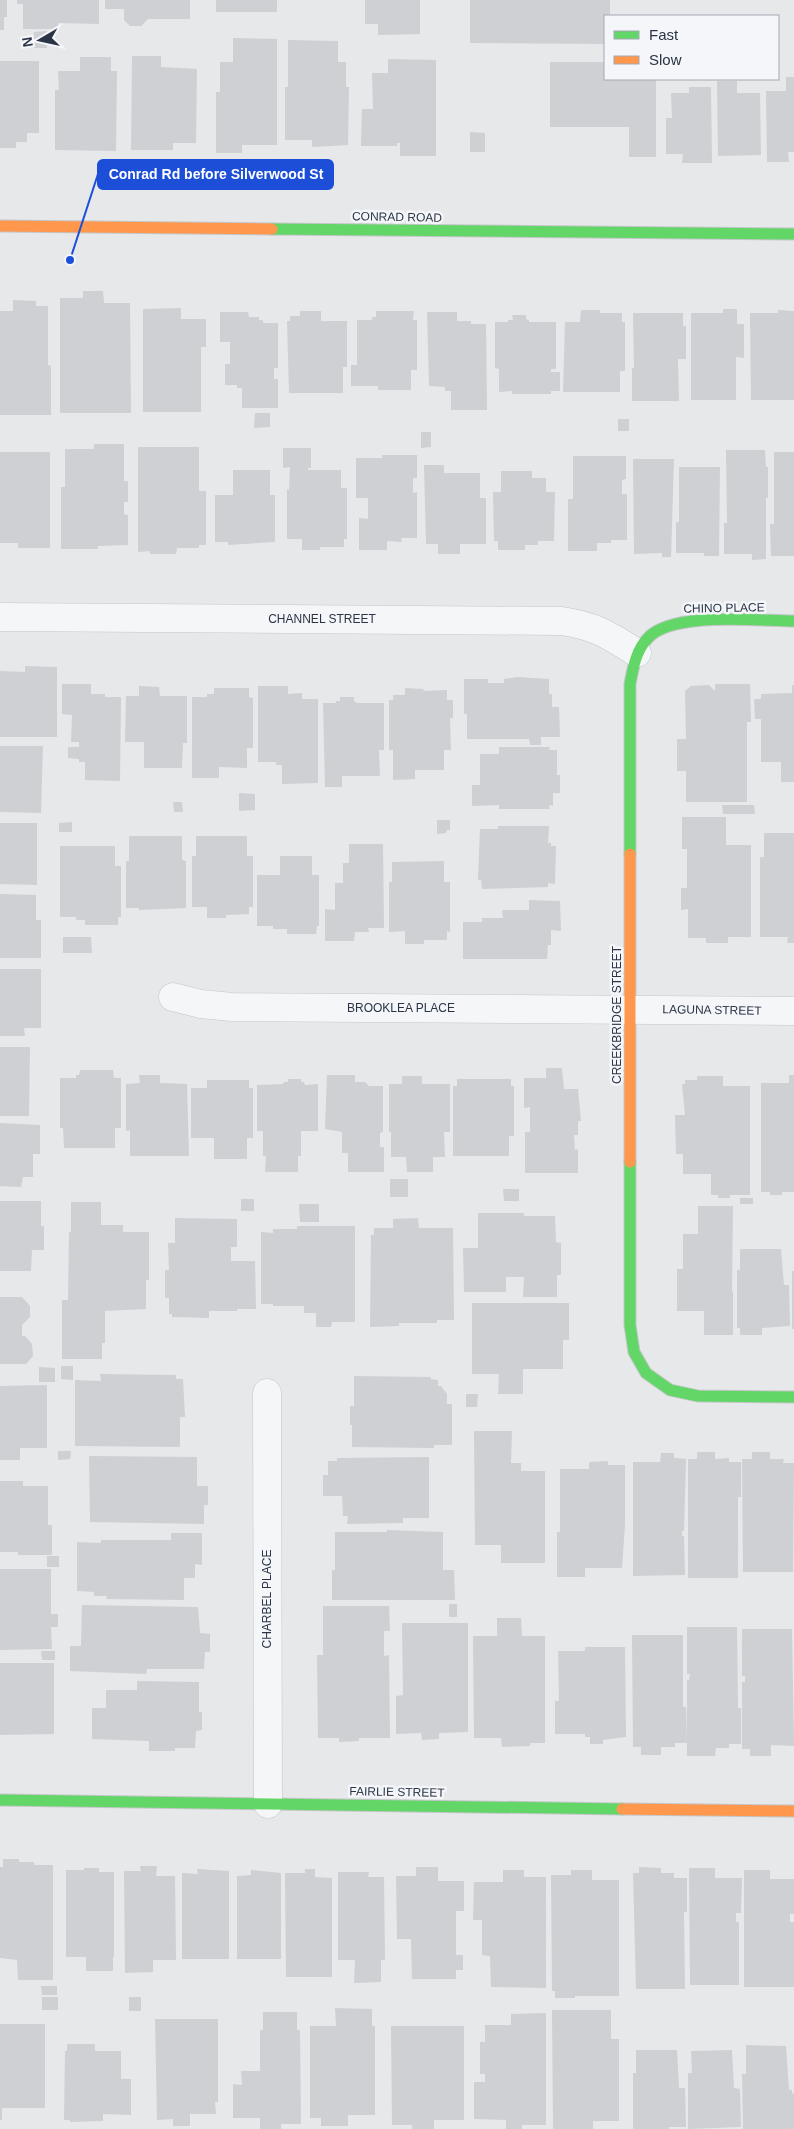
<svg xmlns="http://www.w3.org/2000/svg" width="794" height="2129" viewBox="0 0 794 2129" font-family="Helvetica,sans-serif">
<rect width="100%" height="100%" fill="#e6e8ea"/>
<!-- building -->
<g fill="#ced0d3">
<path d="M0,0H7V17H4V30H0Z"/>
<path d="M17,0H99V24L58,23L59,29H23V4H17Z"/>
<path d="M105,0H190V19H148L141,26H130L124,20V9H105Z"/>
<rect x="216" y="0" width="61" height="12"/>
<path d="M365,0H420V34L378,35V24H365Z"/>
<path d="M470,0H610V16H605V44L470,43Z"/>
<path d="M47,31V48H33L34,32Z"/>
<path d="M233,38L277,39V145H242V153H216V92H220V62H233Z"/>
<path d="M288,40L338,41V62H346V87H349L348,145L312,147V140H285V87H288Z"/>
<path d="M132,56H161V67L197,69L196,143H173V150H131Z"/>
<path d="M80,57H111V71H117L116,151L55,150V90H59L58,71H80Z"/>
<path d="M388,59L436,60V156H400V143H397V146H361L362,109H373L372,73H388Z"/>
<path d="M0,61H39V133H27V142H16V148H0Z"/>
<path d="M550,62H605V79H656V157H629V127H550Z"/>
<path d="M786,77H794V152H788L789,162H767L766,91H786Z"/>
<path d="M717,81H737V93H760L761,155L718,156Z"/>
<path d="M689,87H711L712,163H682L683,154H666V118H672L671,93H689Z"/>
<path d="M470,132L485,133V152H470Z"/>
<path d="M83,291H103L104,303H130L131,413H60V298H83Z"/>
<path d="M13,300L36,301V306H48V365L51,366V415H0V311H13Z"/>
<path d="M181,308V319H206V347H201V412H143V309Z"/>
<path d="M723,309H737V324H744V358L736,357V400H691V313H723Z"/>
<path d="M581,310H600V313H622V322H625V371H620V392H563L565,322H580Z"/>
<path d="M778,310L794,311V400H751L750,313H778Z"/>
<path d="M300,311H321V321H347V367H343V393H289L287,321H290V316H300Z"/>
<path d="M376,311H414L413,320H417V370H411V390H378V386H351V365H357V320H372V317H376Z"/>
<path d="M220,312H248L249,317H259V320H263V323H278V368H274V379H278V408H242V388H237V385H225V364H230V342H220Z"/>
<path d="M427,312H457V321H471V324H486L487,410H451V391H445V387L429,386Z"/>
<path d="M633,313H683V326H686V359H678L679,401H632V368H634Z"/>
<path d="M512,315H526V319L529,320V322H556V369H551V372H560V391H551V394H512V391L499,392V369L495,368V322H508V320H513Z"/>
<path d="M255,413H270V427L254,428Z"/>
<rect x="618" y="419" width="11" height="12"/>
<path d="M421,432H431V447L421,448Z"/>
<path d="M94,444H124V481H128V502H124V514L128,515V545L98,546V549H61V487H65V449H94Z"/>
<path d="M138,447H199V491H206V545H199V548H177L176,554H150V551L138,552Z"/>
<path d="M283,448H311V468H308V470H341V488H347V539H344V547H320V550H302V539H287V489L289,490L290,467L283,468Z"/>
<path d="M726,450H765L766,467H768V498H766V559L752,560V554H724V523H727Z"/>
<path d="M0,452H50V548H18V543H0Z"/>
<path d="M774,452H794V556H771L770,524H774Z"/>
<path d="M382,455H417V478H413V493L417,492V538H401L402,542L387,541V550H359V518L368,519V498H356V458H382Z"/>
<path d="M573,456H626V479L622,480V494H627V540H611V543H597V551H568V499H573Z"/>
<path d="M633,459H674L671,557H662V553L634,554Z"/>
<path d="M424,465H444V473H480V498H486V544H460V554H438V544H426Z"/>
<path d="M679,467H720L719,556H704V553H676V522H679Z"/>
<path d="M233,470H270V495H275V542L228,545V542H215V495H233Z"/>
<path d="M501,471H532V478H546V492H555L554,541H538V545H525V550H498V541H494L493,492H501Z"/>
<path d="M25,666L57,667V737H0V671L25,672Z"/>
<path d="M517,677L549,679V694H552V707H559L560,737H541V745H530L529,739H467V714H464V679H488V683H504V679Z"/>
<path d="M62,684H91V694H105V697H121L120,781L85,780V762H79V759L68,758V747H79V742H71L72,715L62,714Z"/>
<path d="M715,684H750L751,722H747V802H686V771H677V739H686L685,691L691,686L709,685L715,691Z"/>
<path d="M792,685H794V782H781V762H761V719H755L754,699H761V694L792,693Z"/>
<path d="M139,686L159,687L160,696H187V743H183L182,768H144V742H125L126,696H139Z"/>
<path d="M258,686H288V694L302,693V699H318V783L282,784V765H276V762H258Z"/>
<path d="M214,688H249V697L253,698V748H247V768L219,767V778H192V697H207V694H214Z"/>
<path d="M405,688L424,689L423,691L447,690V700H453V718H450L451,750H444V770H415V779L393,780V750H389V700H393V695H405Z"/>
<path d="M340,697H354V701L357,703H384V750H379L380,776H342V787H325L323,703H336V701H340Z"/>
<path d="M0,746H43L41,813L0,812Z"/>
<path d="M499,747H550L549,750H557V775H560V793H553V806L549,805L550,809H499V805L472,806V785H480V754H499Z"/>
<path d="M239,793L255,794V810L239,811Z"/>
<path d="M173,802H182L183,812H174Z"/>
<path d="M722,805H754L755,814H723Z"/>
<path d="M682,817H726V845H751V937H728V943H706V938H688V909L681,910V888H687V849H682Z"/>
<path d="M437,820H450V830H447L446,833L437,834Z"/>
<path d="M72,822V832H59V823Z"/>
<path d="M0,823H37V885L0,884Z"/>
<path d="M498,826H549L548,843H551V846H556L555,884L548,883V887L482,889L481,880H478L480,829H498Z"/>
<path d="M764,833H794V943H787L788,937H760V857H764Z"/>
<path d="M129,836H182V860L186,861V908L139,910V908H126V861H129Z"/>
<path d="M196,836H247V856H253V907H249V914L226,915V918H207V907H192V856H196Z"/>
<path d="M349,844H383L384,928H368L369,932H355L354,941H325V909L335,910V883H343V863H349Z"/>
<path d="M60,846H115V866H121V917H118V925H85V920H76V917H60Z"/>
<path d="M280,856H312V875H319V926H317L316,934H287V929H273V926H257V875H280Z"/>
<path d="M444,861V882H450V932L447,931V940H424V944H405V931L389,932V882H392V862Z"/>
<path d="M0,894L36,895V920H41V958H0Z"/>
<path d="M529,900L560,901L561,931L551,930V945H548L547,959H463V922H482V918H503L502,910H529Z"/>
<path d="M63,937H91L92,953H63Z"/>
<path d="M0,969H41V1028H24L25,1036H0Z"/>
<path d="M0,1047H30L29,1116H0Z"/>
<path d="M546,1068H562L564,1089H578L581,1121H578V1135H574L575,1150L578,1149V1173H525V1132H530V1107L524,1108V1078H546Z"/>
<path d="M80,1070H113L114,1078H121V1128H115V1148H64L63,1128H60V1078H76V1075H79Z"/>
<path d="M139,1075H160V1083L187,1084L189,1156H130V1130L126,1131V1084L140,1083Z"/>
<path d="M327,1075H355V1082H365L369,1086H383V1132L380,1133V1147H384V1172H348V1153H342V1132L325,1129Z"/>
<path d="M789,1075H794V1192H782V1195H770V1192H761V1083H789Z"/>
<path d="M402,1076H422V1084H450V1132H444L445,1157H433V1172H407L406,1157H391V1132H389V1084H402Z"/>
<path d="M697,1076H723V1086H750V1195H730V1198H718V1195H711V1174H683V1154H676L675,1115H685L682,1084H685V1080H697Z"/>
<path d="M288,1079H301V1082H304L305,1085L318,1084V1131H301V1156H298V1172H265L266,1156H263V1131H257V1085L283,1084L284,1082H288Z"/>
<path d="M457,1079H511V1086H514V1136H509V1156H453V1086H457Z"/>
<path d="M207,1080H249V1088H253V1138H247V1159H214V1138H191V1088H207Z"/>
<path d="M0,1123L40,1125V1154H33V1177H23L21,1187L0,1186Z"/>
<rect x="390" y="1179" width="18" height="18"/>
<path d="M503,1189H519V1201H504Z"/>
<rect x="740" y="1198" width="13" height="6"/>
<rect x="241" y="1199" width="13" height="12"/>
<path d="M0,1201H41V1226H44V1250H32L31,1271H0Z"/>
<path d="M71,1202H101V1225H123V1232H149V1280H146V1309L105,1311V1343H102V1359H62V1300H68L69,1232H71Z"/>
<path d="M299,1204H319V1222H300Z"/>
<path d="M698,1206H733L732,1291L733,1292V1335H704V1311H677V1269H683V1234H698Z"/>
<path d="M478,1213H524V1216H555L556,1242L561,1243V1275H557V1297H523L524,1277H506V1292H464L463,1248H478Z"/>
<path d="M175,1218L237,1219V1247H231V1261H255L256,1309H237V1311H209V1318L172,1317V1314H169V1298H165V1270H169L168,1243H175Z"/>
<path d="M418,1218L419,1228H453L454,1320H437V1323H399V1326L370,1327L371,1235H374V1228H393V1219Z"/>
<path d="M297,1226H355V1322H332L331,1327H316V1313H304V1306H273V1304H261V1232L273,1233V1229H297Z"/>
<path d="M740,1249H781L784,1285H789L790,1326L762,1328V1335H740V1328H737V1270H740Z"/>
<rect x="792" y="1271" width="2" height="58"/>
<path d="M0,1297H22L30,1306V1317L22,1325V1336H25L32,1344L33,1356L26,1364H0Z"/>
<path d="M472,1303H569V1340H563V1369H523V1394H498L499,1374H472Z"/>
<path d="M61,1366H73V1380L61,1379Z"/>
<path d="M39,1367L55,1368V1382H39Z"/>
<path d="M100,1374L176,1375V1379H183L185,1417H180V1447L75,1446V1380L101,1381Z"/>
<path d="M354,1376L431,1377V1379L438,1380V1386H441L447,1394V1404H452V1445H434V1448L352,1447V1425H350V1406H354Z"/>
<path d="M47,1385V1448H20V1460H0V1386Z"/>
<path d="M466,1394H478L477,1407H466Z"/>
<path d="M474,1431H512L511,1463H521V1471H545V1563H501V1545H475Z"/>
<path d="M58,1451H71L70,1459L58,1460Z"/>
<path d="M697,1452H715V1459L729,1458V1462H741V1497H738V1578H688V1459H697Z"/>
<path d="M752,1452H770V1459H784L783,1463H794L793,1572H743L742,1459H752Z"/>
<path d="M661,1453H674V1458L686,1459L684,1531H682V1536H684L685,1575L633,1576V1462H660Z"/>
<path d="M89,1456L197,1457V1486H208V1505H204V1524L90,1522Z"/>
<path d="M429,1457V1518H403V1523L347,1524L348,1516H343L342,1496H323V1475H328V1461H337V1458Z"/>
<path d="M608,1461V1465H625V1525L622,1568H585V1577H557V1532H560V1469H589V1462Z"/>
<path d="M0,1481H23V1486H48V1525H52V1555H18V1552H0Z"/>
<path d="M387,1530L443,1532V1570H454L455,1600H332V1570H335V1532H387Z"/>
<path d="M171,1533H202V1565L195,1564V1578H184V1600L106,1599L107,1596H94V1592L77,1591V1542L101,1543V1540H171Z"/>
<rect x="47" y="1556" width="12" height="11"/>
<path d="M0,1569H51V1614H58V1627H51L52,1649L0,1650Z"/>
<rect x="449" y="1604" width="8" height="13"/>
<path d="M82,1605L198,1607L200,1633L210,1634V1652H205L204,1669H147L146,1674L70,1671V1646H81Z"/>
<path d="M323,1606H389L390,1631H384V1656L389,1655L390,1738H359V1741L339,1742V1738H318L317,1655H323Z"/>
<path d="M497,1618H521L522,1636H545V1743H530V1746L502,1747L501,1738H474L473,1636H497Z"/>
<path d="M402,1623H468V1732L439,1733V1739L422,1740L421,1733L396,1734V1696L403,1695Z"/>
<path d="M687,1627H737L738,1708H741V1744H729V1748H716L715,1756H687V1680H689L690,1674H687Z"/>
<path d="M742,1629H792L794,1746L771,1745V1756H750V1749H742V1682H745V1676H742Z"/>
<path d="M632,1635H683V1707H686L687,1743H675V1747H661V1755H641V1747H633Z"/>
<path d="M585,1647H625L626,1737L603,1740V1744H590V1737H585V1734H555V1701H559L558,1651H585Z"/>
<path d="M41,1651H55V1660H42Z"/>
<path d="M0,1663H54V1734L0,1735Z"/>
<path d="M137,1681L199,1682V1712H202V1730L196,1731L195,1748H175V1751H149V1741L92,1739V1708H106V1690H137Z"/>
<path d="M3,1859H19V1862H34V1865H53V1980H18L17,1960L0,1958V1867H3Z"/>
<path d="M140,1866H157L156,1876H175L176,1960H153V1972L125,1973L124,1871H141Z"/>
<path d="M416,1867H438V1881H464V1911H456V1955H463V1970H456V1979H412L411,1939H397L396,1876H416Z"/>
<path d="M639,1867L661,1868V1873H674V1878H687V1912H684L685,1989H636L633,1873H639Z"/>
<path d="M84,1868H99V1872H114V1957H113V1971H86V1957H66V1870H84Z"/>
<path d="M689,1868H715V1878H742L741,1913H736V1922H739V1985H690Z"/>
<path d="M197,1869L229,1871V1959H182V1873L198,1874Z"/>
<path d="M305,1869H315V1877L332,1878V1977H286L285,1873H305Z"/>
<path d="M251,1870L281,1873V1959H237V1876L251,1875Z"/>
<path d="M503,1870H524V1877H546V1988L491,1987L490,1956L482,1955V1920H473L474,1882H503Z"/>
<path d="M571,1870H592V1880H619V1996H575V1998H555V1991H552L551,1875H571Z"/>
<path d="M744,1870H770V1879H794V1914H790V1922H794V1987H744Z"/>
<path d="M338,1872H369L368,1877H384L385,1960H381V1982L354,1983L355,1960H338Z"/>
<path d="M41,1986H57V1995H42Z"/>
<rect x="42" y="1997" width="16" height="13"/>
<rect x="129" y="1997" width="12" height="14"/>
<path d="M335,2008L372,2009V2026H375V2115H348V2126H321V2118H310V2026H336Z"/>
<path d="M552,2010H611V2039H619V2121H593V2129H553Z"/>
<path d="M263,2012H297V2030H300L301,2124H281V2129H260V2118H233V2084L242,2085L241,2071H260V2030H263Z"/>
<path d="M546,2013V2125H522V2129H506V2120L474,2119V2082H485V2074H480V2042H485V2025H511V2014Z"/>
<path d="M155,2019H218V2102H215L216,2114H190V2126H173V2119L157,2120Z"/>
<path d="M0,2024H45V2108H2V2120H0Z"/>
<path d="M391,2026H464V2120H434V2129H412V2125H392Z"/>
<path d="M67,2044H95V2051H121V2079H131V2115L103,2114V2121L70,2122V2120H64L65,2051H67Z"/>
<path d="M746,2045L786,2046L789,2090H792V2093L794,2094V2129H743L742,2074H746Z"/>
<path d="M636,2050H677L679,2088H685L686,2127H669V2129H633V2073H636Z"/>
<path d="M732,2050L734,2088L740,2089L741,2127L688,2129V2073H692L691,2051Z"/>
</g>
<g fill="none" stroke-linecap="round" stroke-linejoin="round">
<!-- street casing -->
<g stroke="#c4c6c8" stroke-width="29">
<g id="street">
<path d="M0,617L562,621C595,626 609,635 637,653"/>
<path d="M173,997L201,1004L232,1007L794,1011"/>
<path d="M267,1393L268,1804"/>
</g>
</g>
<!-- fast casing -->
<g stroke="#c4c6c8" stroke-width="13">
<g id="fast">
<path d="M272,229L794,234"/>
<path d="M630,854V684C633,668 636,650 648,638C672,611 759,621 794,621"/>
<path d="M630,1162V1325L634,1352L646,1373L670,1390L698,1396L794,1397"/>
<path d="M0,1800L622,1809"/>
</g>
</g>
<!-- slow casing -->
<g stroke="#c4c6c8" stroke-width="13">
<g id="slow">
<path d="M0,226L272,229"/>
<path d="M630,854V1162"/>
<path d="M622,1809L794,1811"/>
</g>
</g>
<!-- street -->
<use href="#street" stroke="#f5f6f7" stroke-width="28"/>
<!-- fast -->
<use href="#fast" stroke="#63d668" stroke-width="11"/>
<!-- slow -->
<use href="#slow" stroke="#ff974d" stroke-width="11"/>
</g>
<g text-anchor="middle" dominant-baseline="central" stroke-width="5" stroke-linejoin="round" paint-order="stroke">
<!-- street labels -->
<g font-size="12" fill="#2b3445" stroke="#f4f6f9">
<text transform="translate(397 217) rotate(1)">CONRAD ROAD</text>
<text transform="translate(724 608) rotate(-1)">CHINO PLACE</text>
<text x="322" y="619">CHANNEL STREET</text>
<text x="401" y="1008">BROOKLEA PLACE</text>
<text transform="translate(712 1010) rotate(1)">LAGUNA STREET</text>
<text transform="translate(617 1015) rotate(-90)">CREEKBRIDGE STREET</text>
<text transform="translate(267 1599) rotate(-90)">CHARBEL PLACE</text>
<text transform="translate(397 1792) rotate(1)">FAIRLIE STREET</text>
</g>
</g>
<!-- callouts -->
<path fill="none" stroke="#1d4ed8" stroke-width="2" d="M70 260L98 174"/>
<circle fill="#1d4ed8" stroke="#f4f6f9" stroke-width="2" cx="70" cy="260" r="5"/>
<rect fill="#1d4ed8" stroke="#1d4ed8" stroke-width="2" x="98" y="160" width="235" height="29" rx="5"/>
<g font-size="14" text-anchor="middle" font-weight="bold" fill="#fff">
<text x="216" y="179">Conrad Rd before Silverwood St</text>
</g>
<!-- legend -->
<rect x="604" y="15" width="175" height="65" fill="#f4f6f9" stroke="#a4a8b1"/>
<rect x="614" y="31" width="25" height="8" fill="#63d668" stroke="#a4a8b1"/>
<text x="649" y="40" font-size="15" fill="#2b3445">Fast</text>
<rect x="614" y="56" width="25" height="8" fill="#ff974d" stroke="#a4a8b1"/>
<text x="649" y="65" font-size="15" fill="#2b3445">Slow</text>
<!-- north arrow -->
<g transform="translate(40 40) rotate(261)" stroke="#f4f6f9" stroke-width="4" paint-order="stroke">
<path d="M0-4L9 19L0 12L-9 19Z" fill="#2b3445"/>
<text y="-8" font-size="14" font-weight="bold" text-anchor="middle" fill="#2b3445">N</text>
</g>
</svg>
